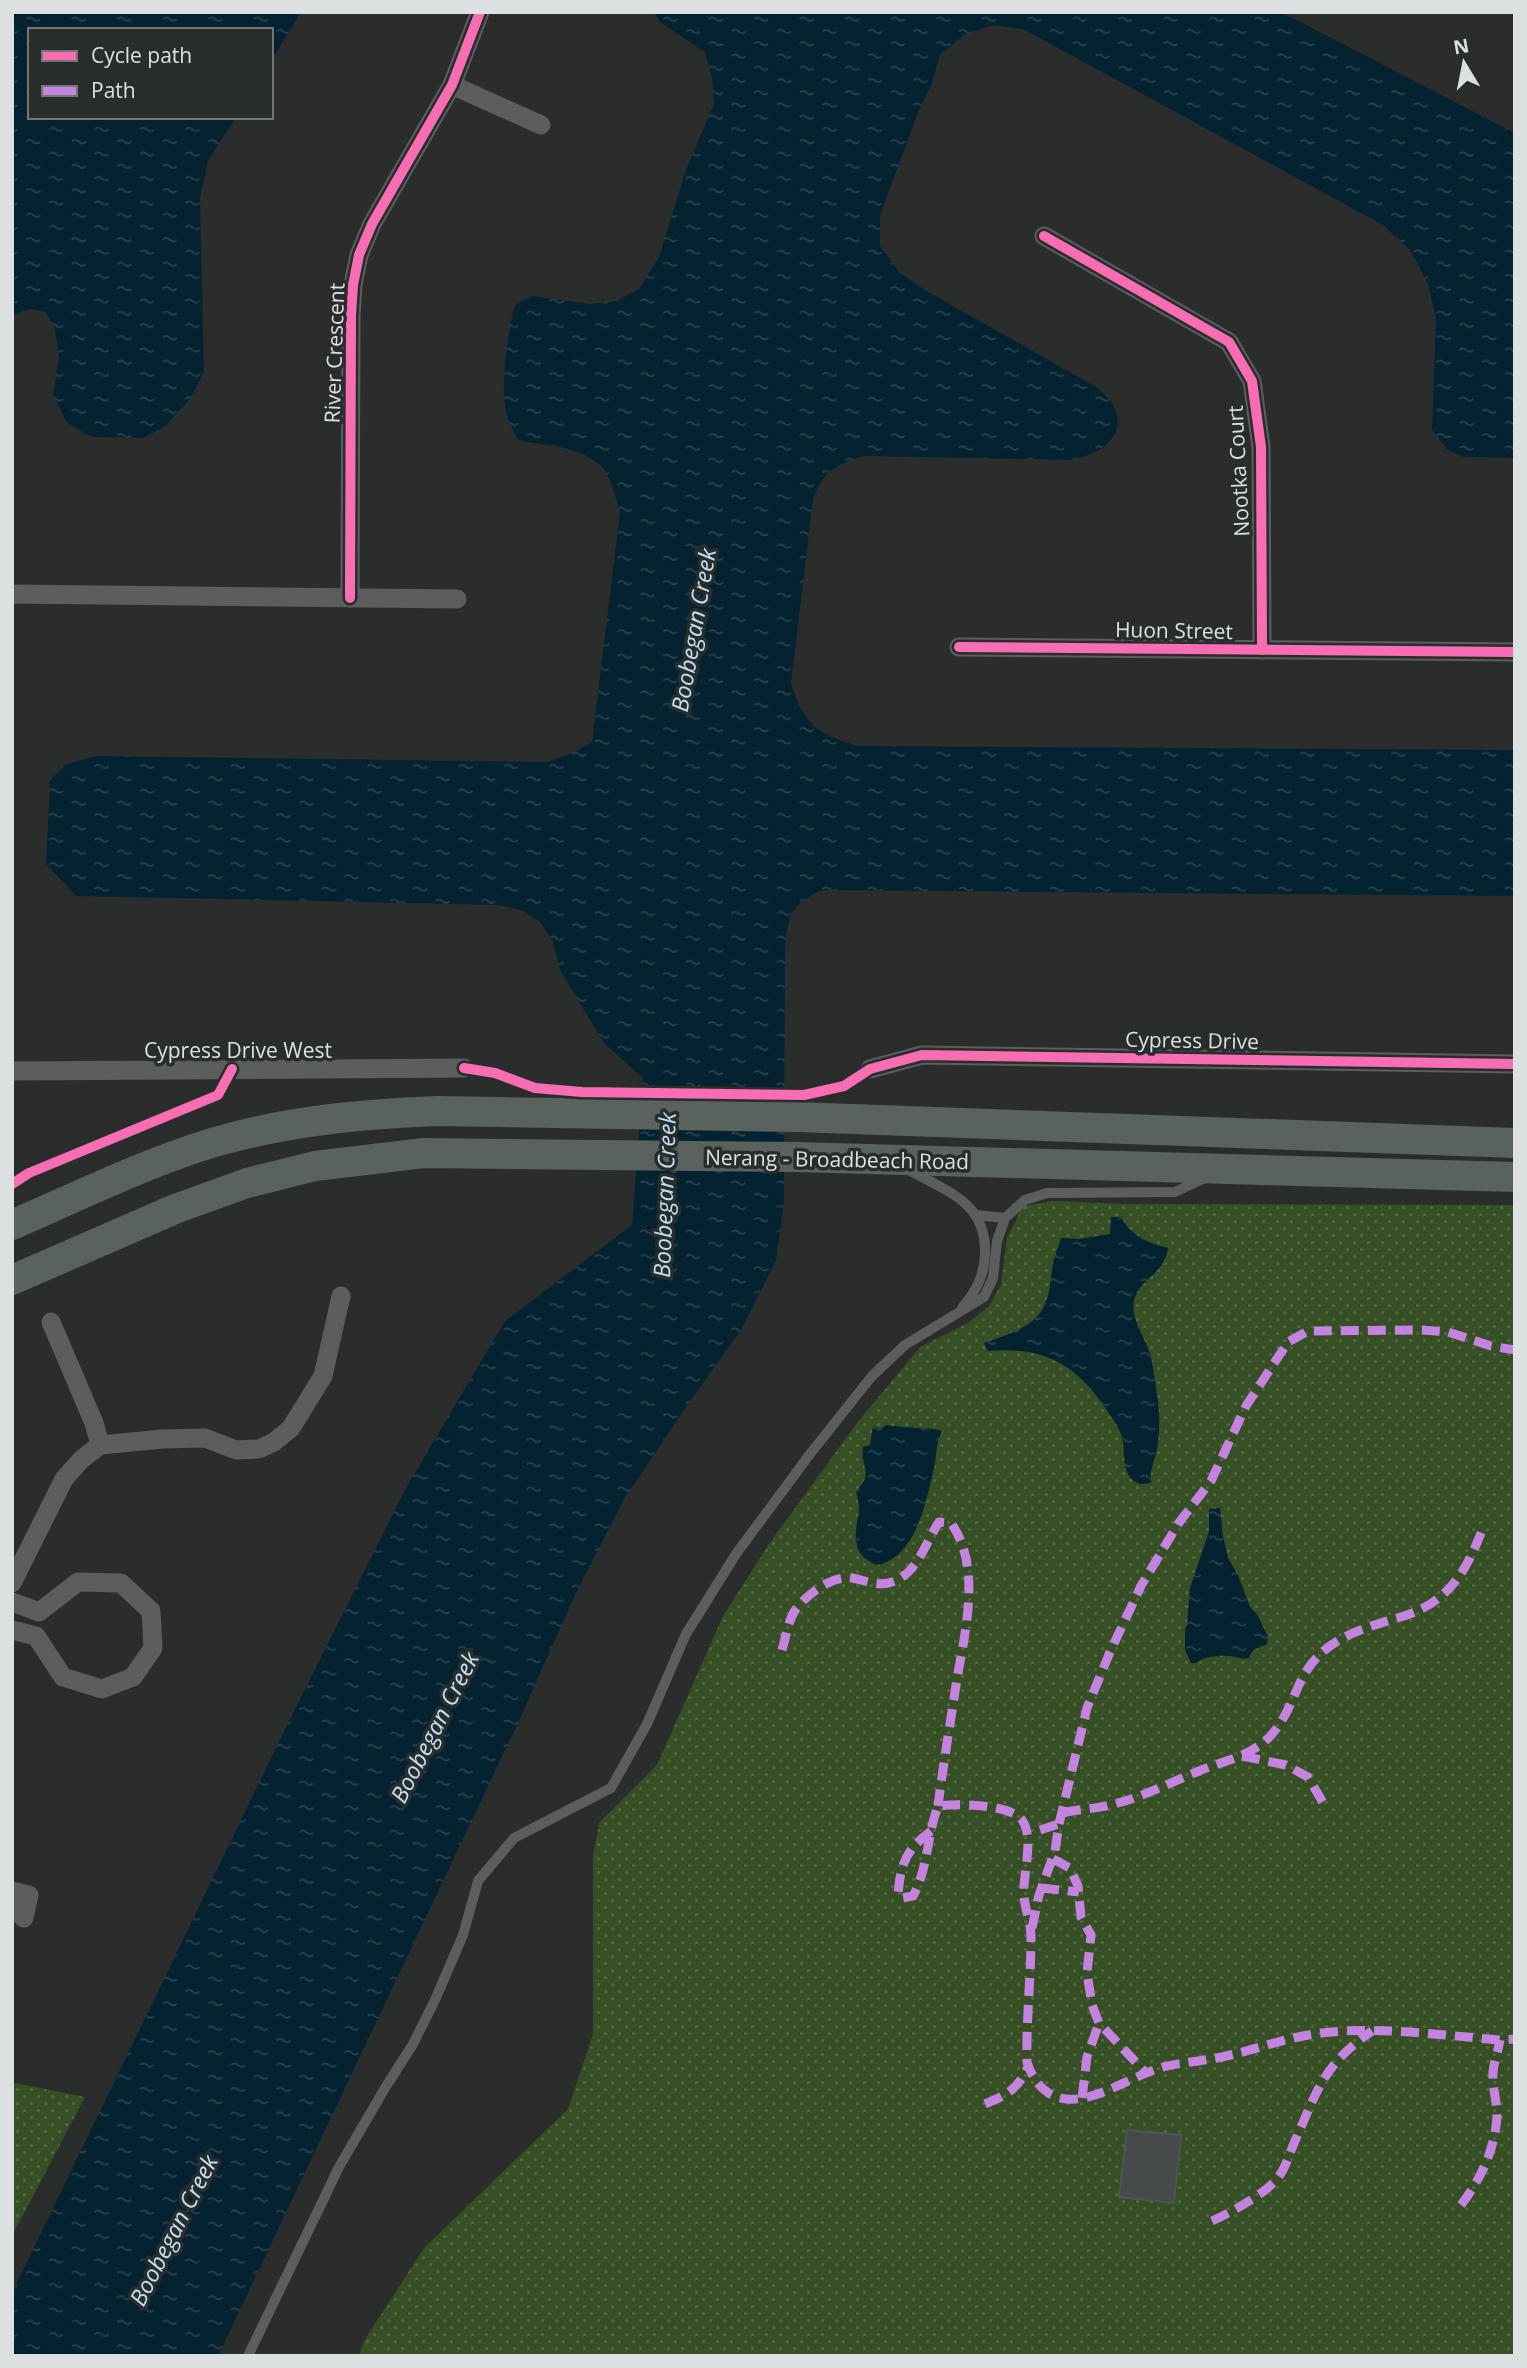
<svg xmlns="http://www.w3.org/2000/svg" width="1527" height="2368" viewBox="0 0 1527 2368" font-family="'Open Sans',sans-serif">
<defs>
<pattern id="grass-dots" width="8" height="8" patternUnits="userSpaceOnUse" patternTransform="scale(1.75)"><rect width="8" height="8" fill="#364f24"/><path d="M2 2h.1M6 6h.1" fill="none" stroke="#536844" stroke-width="1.8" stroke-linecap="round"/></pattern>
<pattern id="water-ripples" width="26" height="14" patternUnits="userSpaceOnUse" patternTransform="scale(1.75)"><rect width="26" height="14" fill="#052231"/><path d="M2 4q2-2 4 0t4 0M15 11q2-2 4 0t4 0" fill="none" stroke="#29424f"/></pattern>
</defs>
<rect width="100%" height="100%" fill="#2a2d2c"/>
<!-- grass -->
<g fill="url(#grass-dots)">
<path d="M1053,1201L1129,1204L1515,1205V2356H359L364,2341L424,2248L568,2109L593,2034V1856L599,1823L657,1765L723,1616L769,1544L857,1423L920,1347L968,1323L989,1306L1001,1285L1007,1238L1023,1206Z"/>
<path d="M16,2083L85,2097L12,2236V2085Z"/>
</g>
<!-- water -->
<g fill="url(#water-ripples)">
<path d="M12,12H301L271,61V30H30V117H236L208,161L200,197L204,372L189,400L165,426L143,438L91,437L66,422L53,394L59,358L55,330L46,312L30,309L12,315Z"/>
<path d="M654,12H1281L1515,133V458L1463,457L1447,449L1432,430L1436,318L1428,284L1410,250L1383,225L1023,29L993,25L964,35L940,55L933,80L918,113L880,215V246L900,273L925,290L1098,388C1103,394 1113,402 1115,409C1127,440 1096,454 1073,460L863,456C835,465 823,471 813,500L791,683C804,725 817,734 858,746L1515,750V896L821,890C790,907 790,911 785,945L784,1202L776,1261L741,1330L686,1407L624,1499L574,1597L517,1725L218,2356H12V2293L288,1723L406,1488L505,1321L632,1225L643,1078L604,1043L560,970L553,942L540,922L523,911L499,905L76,896L46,864L50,781L64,765L96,756L548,762L570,754L592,742L620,512C615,497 612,478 601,466C581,446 544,446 518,440C512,428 506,417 505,404C501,380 508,328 515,305L532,296L590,304L617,301L640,288L659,257L686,170L714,104L712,78L705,52L660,22Z"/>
<path d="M1111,1217H1121C1131,1236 1148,1243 1168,1248C1163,1277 1139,1278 1134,1301C1130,1322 1149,1341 1152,1362C1156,1388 1162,1415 1158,1442C1157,1457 1149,1468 1151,1483L1140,1484C1120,1477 1126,1453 1122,1437C1119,1427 1112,1418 1106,1409C1076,1364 1043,1346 988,1351L984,1343C997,1338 1013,1334 1025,1326C1048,1313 1049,1293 1052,1270C1053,1259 1058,1248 1061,1238L1079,1239L1110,1234Z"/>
<path d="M887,1425C900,1428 934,1427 942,1431C934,1447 938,1456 933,1472C926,1503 915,1558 877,1565C847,1553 857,1531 859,1507C859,1503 857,1496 856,1491C875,1473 860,1468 863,1447L870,1445L873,1426L880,1429Z"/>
<path d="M1220,1508L1223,1536L1228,1558L1238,1575L1250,1607L1257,1614L1268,1637L1267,1644L1253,1650L1249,1658L1243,1659C1232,1654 1206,1654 1196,1663H1191L1185,1650V1629L1187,1625L1190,1588L1209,1531V1509Z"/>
</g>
<!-- building -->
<path fill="#474a4a" stroke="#515454" stroke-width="2" d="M1127,2130L1181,2135L1174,2203L1119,2197Z"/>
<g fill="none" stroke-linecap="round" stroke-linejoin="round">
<!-- service -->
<g stroke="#5c5e5e" stroke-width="10">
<path d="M907,1169C946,1191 987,1202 985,1254C984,1277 976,1291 962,1308"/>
<path d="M976,1215L1005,1218"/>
<path d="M248,2356L339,2167L385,2088L413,2044L435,2000L463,1935L478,1881L514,1838L611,1788L647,1724L686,1634L736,1554L810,1454L872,1376L905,1345L984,1297L993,1278L997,1241L1005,1218L1025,1200L1047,1193L1175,1192L1205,1178"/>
</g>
<!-- minor -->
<g stroke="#5c5e5e" stroke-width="19">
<path d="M452,85L541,125"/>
<path d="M1044,236L1229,342L1252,381L1261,447L1262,650"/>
<path d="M12,594L457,599"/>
<path d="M350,598L351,316L353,285L359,255L372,224L452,85L480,12"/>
<path d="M959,647L1515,652"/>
<path d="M870,1069L922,1055L1515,1064"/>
<path d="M12,1071L464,1068"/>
<path d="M51,1322L94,1423L100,1445"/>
<path d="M12,1583L64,1479L81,1460L100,1445L163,1439L205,1438L236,1450L259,1449L274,1442L291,1428L323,1376L341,1296"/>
<path d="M12,1602L39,1612L78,1582L121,1583L151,1611L153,1648L133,1677L102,1689L63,1677L36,1636L12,1630"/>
<path d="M12,1891L29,1895L24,1918L12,1906"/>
</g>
<!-- primary -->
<g stroke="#59625e" stroke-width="30">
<path d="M12,1225C79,1196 145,1163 215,1142C288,1121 361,1114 437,1111L797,1117L1515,1143"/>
<path d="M12,1280L175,1209L247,1183L315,1166L424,1153L797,1157L1515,1177"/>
</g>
<!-- quiet -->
<g stroke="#c483df" stroke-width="9" stroke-dasharray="18 9" stroke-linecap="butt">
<path d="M782,1650C786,1637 788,1620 796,1609C807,1594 833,1575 852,1578C869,1581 881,1589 899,1579C919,1568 927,1540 939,1522L951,1523C983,1568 964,1635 956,1685C950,1725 943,1766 938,1806"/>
<path d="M1242,1756L1286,1765L1308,1777L1326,1808"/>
<path d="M1063,1813C1078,1809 1095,1809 1110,1805C1141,1798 1169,1783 1199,1771C1225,1760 1254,1756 1273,1733C1298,1703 1295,1671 1330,1646C1353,1630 1378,1624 1404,1616C1451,1601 1468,1568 1484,1525"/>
<path d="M1040,1830L1059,1824"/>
<path d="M931,1831C906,1850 901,1862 898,1894L902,1898L913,1896C928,1869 927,1835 938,1806C956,1803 1010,1804 1022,1820C1034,1837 1024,1870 1024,1889C1023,1906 1031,1921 1031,1937C1031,1979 1026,2020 1027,2062C1033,2081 1045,2097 1067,2099C1096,2102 1134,2075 1163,2067C1183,2062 1205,2061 1226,2056C1250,2051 1274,2042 1298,2037C1361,2023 1436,2035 1500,2040L1515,2039"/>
<path d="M1053,1859L1070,1868L1078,1886L1081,1917L1091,1935L1087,1973L1092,2005L1099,2023L1146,2073"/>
<path d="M1041,1888L1079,1892"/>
<path d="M1032,1928L1039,1895L1055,1851L1059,1824L1087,1708L1110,1652L1141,1586L1178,1524L1211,1481L1246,1406L1288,1342L1308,1331L1422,1330L1448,1332L1491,1346L1515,1350"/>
<path d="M1082,2098L1087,2057L1099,2023"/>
<path d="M985,2104C1007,2095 1018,2089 1028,2067"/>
<path d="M1461,2205C1481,2179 1495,2149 1497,2116C1497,2101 1492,2087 1493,2072C1494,2062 1498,2051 1500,2040"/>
<path d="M1212,2221C1230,2213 1263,2195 1276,2180C1286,2169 1289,2154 1295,2141C1318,2089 1323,2065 1372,2031"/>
</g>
<!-- cycleway casing -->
<g stroke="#292e2d" stroke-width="15">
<g id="cycleway">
<path d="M1044,236L1229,342L1252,381L1261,447L1262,650"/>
<path d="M350,598L351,316L353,285L359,255L372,224L452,85L480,12"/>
<path d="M959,647L1515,652"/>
<path d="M464,1068L495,1073L535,1088L582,1092L804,1095L844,1086L870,1069L922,1055L1515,1064"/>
<path d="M12,1184L29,1173L218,1095L232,1069"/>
</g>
</g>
<!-- cycleway -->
<use href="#cycleway" stroke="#f96db3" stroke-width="10"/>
</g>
<g text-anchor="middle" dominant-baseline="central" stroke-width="7" stroke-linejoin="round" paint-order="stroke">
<!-- street labels -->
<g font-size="21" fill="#dde0e0" stroke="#292e2d">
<text transform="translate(334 353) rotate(-88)">River Crescent</text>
<text transform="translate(1238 471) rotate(-93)">Nootka Court</text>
<text transform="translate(1174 630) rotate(1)">Huon Street</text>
<text transform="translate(1192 1040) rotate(1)">Cypress Drive</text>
<text x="238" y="1050">Cypress Drive West</text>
<text transform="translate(837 1159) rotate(1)">Nerang - Broadbeach Road</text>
</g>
<!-- water labels -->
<g font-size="23" font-style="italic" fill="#c1e1f7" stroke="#292e2d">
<text transform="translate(693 630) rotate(-80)">Boobegan Creek</text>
<text transform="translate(664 1195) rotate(-88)">Boobegan Creek</text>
<text transform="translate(434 1727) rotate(-63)">Boobegan Creek</text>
<text transform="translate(173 2230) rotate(-63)">Boobegan Creek</text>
</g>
</g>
<!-- border -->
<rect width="1527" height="2368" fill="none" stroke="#dde0e0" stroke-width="28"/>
<!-- legend -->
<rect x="28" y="28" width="245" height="91" fill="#292e2d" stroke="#717575" stroke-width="2"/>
<rect x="42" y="51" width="35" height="10" fill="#f96db3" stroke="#717575" stroke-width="2"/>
<text x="91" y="63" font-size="21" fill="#dde0e0">Cycle path</text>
<rect x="42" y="86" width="35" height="10" fill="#c483df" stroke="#717575" stroke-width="2"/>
<text x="91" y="98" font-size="21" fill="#dde0e0">Path</text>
<!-- north arrow -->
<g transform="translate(1464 63) rotate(350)" stroke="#292e2d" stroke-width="5" paint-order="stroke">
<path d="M0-5L12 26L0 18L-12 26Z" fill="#dde0e0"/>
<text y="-10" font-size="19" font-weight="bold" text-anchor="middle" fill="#dde0e0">N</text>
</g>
</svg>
